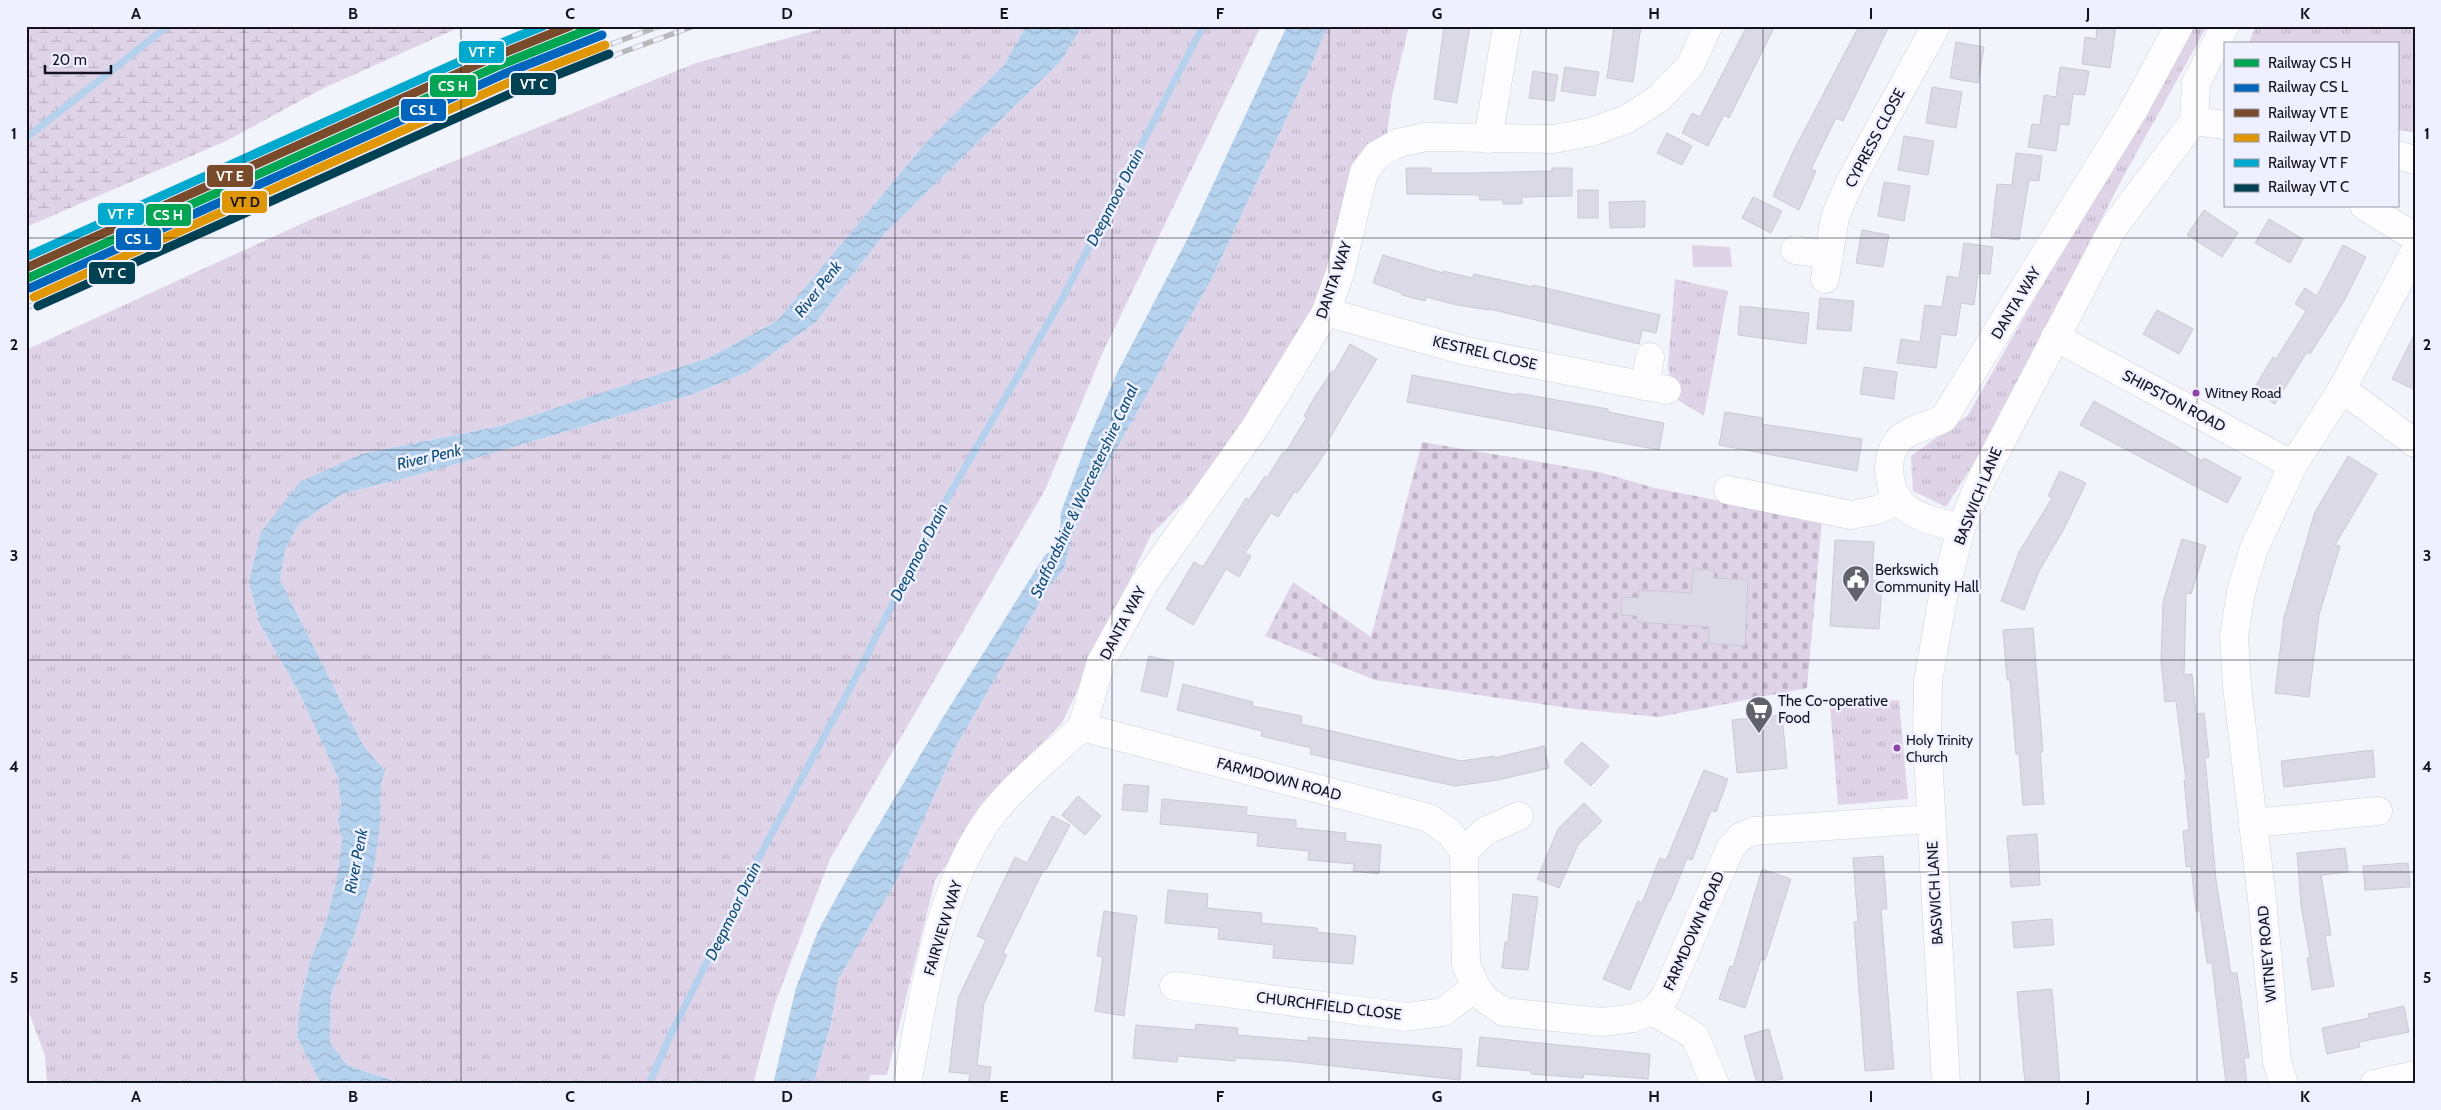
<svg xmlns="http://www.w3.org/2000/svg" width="2441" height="1110" viewBox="0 0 2441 1110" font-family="Cabin,sans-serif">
<defs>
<pattern id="grass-tufts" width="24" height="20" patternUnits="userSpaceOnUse" patternTransform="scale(1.25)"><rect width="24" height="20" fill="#dfd3e7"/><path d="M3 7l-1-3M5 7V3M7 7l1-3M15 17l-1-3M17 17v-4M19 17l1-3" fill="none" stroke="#beb4c6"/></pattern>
<pattern id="wetland-marsh" width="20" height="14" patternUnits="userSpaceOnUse" patternTransform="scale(1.25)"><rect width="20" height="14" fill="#dfd3e7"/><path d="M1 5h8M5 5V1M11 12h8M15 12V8" fill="none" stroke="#beb4c6"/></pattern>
<pattern id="cemetery-stones" width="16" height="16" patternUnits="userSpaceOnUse" patternTransform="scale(1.25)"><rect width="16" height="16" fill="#dfd3e7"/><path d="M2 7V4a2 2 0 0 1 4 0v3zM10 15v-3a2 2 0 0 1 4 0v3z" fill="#beb4c6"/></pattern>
<pattern id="water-waves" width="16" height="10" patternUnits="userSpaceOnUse" patternTransform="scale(1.25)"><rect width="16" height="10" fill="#b4d1ee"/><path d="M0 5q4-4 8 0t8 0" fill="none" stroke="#9ab3cc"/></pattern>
</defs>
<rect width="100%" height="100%" fill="#f2f4fc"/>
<!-- grass -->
<g fill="url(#grass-tufts)">
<path d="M832,26H1026L1004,65L928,140L777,321L708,358L500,426L361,454L301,482L249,582L260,624L300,694L338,778L341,805L338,820L342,840L337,878L326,922L311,958L300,1003L297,1037L321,1084H47L45,1056L26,1004V350L312,219L696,63Z"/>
<path d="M1082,26H1261L1102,354L1045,490L830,859L774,1006L753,1084H404L348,1066L330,1043L331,994L352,942L381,799V785L385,771L363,745L280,580L285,551L298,525L342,494L425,473L694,394L747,372L816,322L885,233L1062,60Z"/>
<path d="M1327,26H1409L1392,96L1386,142L1326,312L1254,429L1151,535L1062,723L1029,756L935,880L887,1075H870L869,1084H813L831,1024L838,980L898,878L956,746L1047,590L1064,569L1072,537L1084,507L1212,278L1312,64Z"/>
<path d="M2191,26H2207L2122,179L1992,434L1946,507L1913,491L1911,456L1968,415Z"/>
<path d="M2256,26H2415V132L2397,130V44H2248Z"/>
<path d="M1675,279L1728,291L1704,416L1673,397L1668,366Z"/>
<path d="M1899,700L1908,799L1838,805L1830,706Z"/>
</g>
<!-- wetland -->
<path fill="url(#wetland-marsh)" d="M26,26H462L324,88L226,141L26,227Z"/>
<!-- cemetery -->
<path fill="url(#cemetery-stones)" d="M1422,442L1599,472L1655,488L1822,521L1807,688L1659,717L1575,709L1375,680L1265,636L1293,582L1371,637Z"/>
<!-- green -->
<path fill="#dfd3e7" d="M1692,245L1730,247L1732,267H1693Z"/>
<!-- water -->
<g fill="url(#water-waves)">
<path d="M1026,26H1082L1062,60L885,233L816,322L747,372L694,394L425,473L342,494L298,525L285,551L280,580L363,745L385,771L381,785L380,824L373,874L352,942L331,994L330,1043L348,1066L404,1084H321L297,1037L300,1003L311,958L326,922L337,878L342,840L338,820L341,805L338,778L300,694L260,624L249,582L261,532L300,482L361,454L500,426L708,358L777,321L928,140L1004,65Z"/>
<path d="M1287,26H1327L1312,64L1212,278L1084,507L1072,537L1064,569L1047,590L956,746L898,878L838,980L831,1024L813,1084H773L796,988L818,931L855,864L942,719L1045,555L1054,549L1060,531L1061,512L1088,440L1118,371L1189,236Z"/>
</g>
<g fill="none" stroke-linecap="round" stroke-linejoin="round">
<!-- stream -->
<g stroke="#b4d1ee" stroke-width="7">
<path d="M26,138L168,26"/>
<path d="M649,1084L671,1034L759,857L854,681L932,525L1063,297L1203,26"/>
</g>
</g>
<!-- building -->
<g fill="#dcd9e7" stroke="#cbcad4">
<path d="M1444,26H1470L1457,103L1434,99Z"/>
<path d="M1614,26H1641L1633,82L1607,78Z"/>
<path d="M1747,26H1775L1729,118L1724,115L1708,146L1682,133L1692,113L1700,117Z"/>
<path d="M1859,26H1889L1843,121L1836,118L1811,169L1816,171L1799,210L1773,196L1793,152Z"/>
<path d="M2097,26H2116L2110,68L2082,64L2085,37L2096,39Z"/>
<path d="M1956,42L1984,47L1978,83L1950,78Z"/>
<path d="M1565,67L1599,72L1595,96L1561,91Z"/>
<path d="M2060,67L2089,71L2085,95L2073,94L2069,125L2060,124L2056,151L2028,147L2032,124L2040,125L2044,95L2056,97Z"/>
<path d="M1533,71L1558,75L1554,101L1529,98Z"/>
<path d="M1932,87L1962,92L1956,128L1926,123Z"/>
<path d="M1667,133L1692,146L1682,165L1657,153Z"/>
<path d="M1904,136L1934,141L1928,175L1898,170Z"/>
<path d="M2016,153L2042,156L2039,181L2029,180L2019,240L1991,237L1997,184L2012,185Z"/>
<path d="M1406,168H1431V173H1471L1552,171V168H1572V196L1522,197V204H1503V200H1480L1479,195L1407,194Z"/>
<path d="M1884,182L1910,186L1904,221L1878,216Z"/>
<rect x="1578" y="190" width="20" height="28"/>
<path d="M1753,197L1782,211L1771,233L1742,218Z"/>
<path d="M1645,201V227L1610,228L1609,202Z"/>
<path d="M2204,210L2238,233L2222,257L2187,235Z"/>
<path d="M2269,219L2303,239L2290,263L2255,243Z"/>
<path d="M1862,230L1889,235L1883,267L1856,263Z"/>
<path d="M1964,243L1993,247L1990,274L1978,273L1974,305L1961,303L1956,336L1941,334L1936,368L1897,363L1901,339L1920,342L1925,305L1942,307L1947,276L1959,278Z"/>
<path d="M2343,245L2366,257L2344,301L2310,354L2307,352L2275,404L2253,390L2273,357L2276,359L2306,311L2295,304L2305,288L2317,296Z"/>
<path d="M1383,255L1443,273V271L1473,278L1474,274L1533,287V285L1660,315L1656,333L1642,330L1639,344L1489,309V310L1457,305L1426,297L1425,301L1402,295V293L1373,283Z"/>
<path d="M1820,298L1854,301L1851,331L1817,329Z"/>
<path d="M1740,306L1809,313L1806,344L1738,335Z"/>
<path d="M2157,310L2193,329L2179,354L2143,334Z"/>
<path d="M2415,333V390L2392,379Z"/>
<path d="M1350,344L1377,359L1346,410L1327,443L1330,445L1315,468L1297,493L1295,491L1278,517L1271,513L1245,553L1251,556L1239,577L1226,569L1193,625L1166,609L1194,562L1203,567L1246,498L1249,500L1265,476L1267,478L1283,452L1285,453L1307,417L1304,416L1314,398L1332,371L1334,372Z"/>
<path d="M1864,367L1897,372L1894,399L1860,394Z"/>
<path d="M1412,375L1516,395L1517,393L1608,409V412L1664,423L1659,450L1407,402Z"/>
<path d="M2094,401L2203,461L2204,458L2241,478L2227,503L2080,425Z"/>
<path d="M1725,412L1763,418L1762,424L1862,439L1857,471L1719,445Z"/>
<path d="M2348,456L2377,474L2335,545L2340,546L2319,615L2309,697L2275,693L2284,617L2315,512Z"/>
<path d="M2060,471L2086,483L2064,529L2039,571L2024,610L2001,601L2019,552L2052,498L2048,496Z"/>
<path d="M2182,539L2206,546L2191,594L2186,593L2184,675L2192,674L2196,714L2204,713L2209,757L2205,758L2216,880L2231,973H2237L2249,1058H2244L2247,1084H2226L2212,963H2207L2200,911H2196L2191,866L2186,867L2183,831L2189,830L2184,780H2186L2176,701L2165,702L2161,660L2163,602Z"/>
<path d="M1835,540L1874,542L1872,580H1882L1879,629L1830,626Z"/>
<path d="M1693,569L1714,570V578L1748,580L1745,646L1708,643L1709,627L1637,622V616L1621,615L1622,597L1638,598L1639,590L1691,593Z"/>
<path d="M2033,628L2043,752H2040L2044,804L2023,805L2019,754H2016L2010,680H2007L2003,630Z"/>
<path d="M1149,656L1174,662L1167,697L1141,691Z"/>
<path d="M1183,684L1253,702L1252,706L1302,716L1301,724L1461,761L1494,756V758L1544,746L1549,768L1498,780L1455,786L1358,765L1310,754L1311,748L1261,736L1262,731L1177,710Z"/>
<path d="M1782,715L1787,768L1737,773L1732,720Z"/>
<path d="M1582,742L1609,766L1591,786L1564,762Z"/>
<path d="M2373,750L2375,777L2284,787L2281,761Z"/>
<path d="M1704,770L1728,779L1716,812L1711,810L1692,860L1687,858L1670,901L1669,900L1630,990L1603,979L1638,901L1642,903L1660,858L1666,860Z"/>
<path d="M1124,784L1149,786L1147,812L1122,810Z"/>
<path d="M1078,796L1101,816L1085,835L1062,815Z"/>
<path d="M1162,799L1247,807L1246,815L1296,820V828L1346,833L1345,841L1381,845L1379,874L1353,871L1354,864L1308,860L1309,851L1257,846L1258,833L1160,824Z"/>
<path d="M1584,803L1602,821L1578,845L1559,888L1537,879L1558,829Z"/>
<path d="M1052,816L1070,825L1046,870L1044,869L1003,953L1007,955L984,1003L977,1065L991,1067L989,1084H968L970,1074L949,1072L958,998L986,940L977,936L1015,857L1027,863Z"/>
<path d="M2037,834L2040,885L2011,887L2007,836Z"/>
<path d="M2345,848L2348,872L2321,875L2331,935L2325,936L2334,986L2312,990L2307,958L2310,957L2301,905L2297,853Z"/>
<path d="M1883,856L1887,909H1881L1894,1069L1865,1071L1854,922H1858L1853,858Z"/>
<path d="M2408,863L2410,887L2365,890L2363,866Z"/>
<path d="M1762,869L1791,879L1765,960L1761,959L1745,1008L1719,999L1730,966L1733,967Z"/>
<path d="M1168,890L1208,894L1207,908L1262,913L1261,923L1317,928V932L1356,936L1353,964L1273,958L1274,945L1218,939L1219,928L1165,923Z"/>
<path d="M1513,894L1538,897L1528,970L1502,968L1505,942H1508Z"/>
<path d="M1104,911L1137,916L1124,1016L1095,1011L1103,957L1097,956Z"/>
<path d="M2052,919L2054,945L2014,948L2012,922Z"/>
<path d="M2052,989L2060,1084H2025L2017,992Z"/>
<path d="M2404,1006L2409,1032L2359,1042L2360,1047L2327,1054L2322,1028L2369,1018L2368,1014Z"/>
<path d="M1196,1024L1238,1028L1237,1035L1308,1041V1037L1462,1049L1460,1080L1288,1061L1235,1058V1061L1178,1056L1177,1062L1133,1058L1136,1025L1195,1030Z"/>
<path d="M1769,1029L1783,1079L1757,1084L1744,1036Z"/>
<path d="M1480,1037L1650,1054L1648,1079L1584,1074L1583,1078L1531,1074V1071L1477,1066Z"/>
</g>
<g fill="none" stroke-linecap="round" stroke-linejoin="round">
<!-- minor casing -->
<g stroke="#d0d1dc" stroke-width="29">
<g id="minor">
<path d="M2194,121L2225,125"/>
<path d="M1488,139L1507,26"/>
<path d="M2397,155L2415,160"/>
<path d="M2364,206L2415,237"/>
<path d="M1795,250L1829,255"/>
<path d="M1825,279L1835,217L1850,182L1936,26"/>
<path d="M1326,312L1466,351L1667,390"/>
<path d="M2055,337L2293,465"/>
<path d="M1645,386L1650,357"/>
<path d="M2342,389L2415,443"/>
<path d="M1728,490L1851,515L1877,510L1898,500"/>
<path d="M1961,528C1924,519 1890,513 1889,468C1889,457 1893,445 1902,437C1914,427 1930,426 1944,418L2133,111L2179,26"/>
<path d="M1082,727L1429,818L1450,833L1464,852L1466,965L1476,987L1485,999L1504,1012L1602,1022L1634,1018L1653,1011L1665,997L1730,849L1740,837L1754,831L1931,819"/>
<path d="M1082,727L1101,662L1144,584L1254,429L1326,312L1340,273L1364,172L1377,155L1398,143L1425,137L1553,139L1591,132L1627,119L1658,99L1690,66L1708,26"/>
<path d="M2253,823L2378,811"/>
<path d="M1464,852L1485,831L1519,816"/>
<path d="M1174,986L1406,1017L1443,1012L1476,987"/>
<path d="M1653,1011L1695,1036L1715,1084"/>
<path d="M907,1084C924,997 935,899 985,824C1008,790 1052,755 1082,727"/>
<path d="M1946,1084L1927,738L1928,681L1942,602L1961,528L1980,482L2113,228L2194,121L2196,83L2225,26"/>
<path d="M2284,1084L2277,1062L2263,908L2237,686L2234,636L2241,592L2253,551L2293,465L2342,389L2415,251"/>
<path d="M2374,1084L2415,1075"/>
</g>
</g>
<!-- minor -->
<use href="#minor" stroke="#fdfdff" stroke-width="28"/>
<!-- rail casing -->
<g stroke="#b8b8bb" stroke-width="5.5">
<g id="rail">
<path d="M26,296L508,82L660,26"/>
<path d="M26,308L511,93L694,26"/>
</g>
</g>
<!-- rail -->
<use href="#rail" stroke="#eff0ff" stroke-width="4" stroke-dasharray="11" stroke-linecap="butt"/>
<!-- rail-1 casing -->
<g stroke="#eff0ff" stroke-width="12">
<path id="rail-1" d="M26,279L500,65L597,26"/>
</g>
<!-- rail-2 casing -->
<g stroke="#eff0ff" stroke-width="12">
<path id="rail-2" d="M30,288L504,74L602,35"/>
</g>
<!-- rail-3 casing -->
<g stroke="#eff0ff" stroke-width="12">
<path id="rail-3" d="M26,268L496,56L570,26"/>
</g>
<!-- rail-4 casing -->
<g stroke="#eff0ff" stroke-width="12">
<path id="rail-4" d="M34,297L508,83L605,45"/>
</g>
<!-- rail-5 casing -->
<g stroke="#eff0ff" stroke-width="12">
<path id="rail-5" d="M26,257L492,47L543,26"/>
</g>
<!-- rail-6 casing -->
<g stroke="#eff0ff" stroke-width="12">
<path id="rail-6" d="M38,306L512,93L609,54"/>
</g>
<!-- rail-1 -->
<use href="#rail-1" stroke="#00a651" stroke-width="9"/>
<!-- rail-2 -->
<use href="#rail-2" stroke="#0065bd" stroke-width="9"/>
<!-- rail-3 -->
<use href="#rail-3" stroke="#7a4b2a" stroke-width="9"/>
<!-- rail-4 -->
<use href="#rail-4" stroke="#e09703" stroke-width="9"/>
<!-- rail-5 -->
<use href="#rail-5" stroke="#00a9ce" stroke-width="9"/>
<!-- rail-6 -->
<use href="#rail-6" stroke="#004153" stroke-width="9"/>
</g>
<!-- grid -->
<path fill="none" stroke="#13131f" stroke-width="1" stroke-opacity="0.55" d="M244,26V1084M461,26V1084M678,26V1084M895,26V1084M1112,26V1084M1329,26V1084M1546,26V1084M1763,26V1084M1980,26V1084M2197,26V1084M26,238H2415M26,450H2415M26,660H2415M26,872H2415"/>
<!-- icons -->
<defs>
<g id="civic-pin" transform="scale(1.4375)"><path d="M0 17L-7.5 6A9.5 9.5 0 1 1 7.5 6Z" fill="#61626c" stroke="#eff0ff"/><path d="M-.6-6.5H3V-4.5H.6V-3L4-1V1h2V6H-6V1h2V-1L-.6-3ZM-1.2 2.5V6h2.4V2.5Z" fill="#fff"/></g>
<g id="supermarket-pin" transform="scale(1.4375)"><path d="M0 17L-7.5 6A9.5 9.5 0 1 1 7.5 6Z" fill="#61626c" stroke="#eff0ff"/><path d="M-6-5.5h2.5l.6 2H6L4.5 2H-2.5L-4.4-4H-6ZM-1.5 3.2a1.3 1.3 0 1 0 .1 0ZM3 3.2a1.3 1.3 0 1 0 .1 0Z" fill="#fff"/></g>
</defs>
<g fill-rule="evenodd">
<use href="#civic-pin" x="1856" y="579"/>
<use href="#supermarket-pin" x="1759" y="710"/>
</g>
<!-- markers -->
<g fill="#8e44ad" stroke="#eff0ff" stroke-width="2">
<circle cx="2196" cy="393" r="4.5"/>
<circle cx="1897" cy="748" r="4.5"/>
</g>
<g text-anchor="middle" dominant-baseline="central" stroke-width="5" stroke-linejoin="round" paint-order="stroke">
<!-- bus labels -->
<g font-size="14" fill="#13131f" stroke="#eff0ff" text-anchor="start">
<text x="2205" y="393">Witney Road</text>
<text x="1906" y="740">Holy Trinity<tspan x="1906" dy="17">Church</tspan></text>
</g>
<!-- street labels -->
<g font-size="15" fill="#13131f" stroke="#eff0ff">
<text transform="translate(1875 138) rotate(-62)">CYPRESS CLOSE</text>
<text transform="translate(1334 280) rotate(-71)">DANTA WAY</text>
<text transform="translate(2016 303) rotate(-59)">DANTA WAY</text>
<text transform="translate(1485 353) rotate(13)">KESTREL CLOSE</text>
<text transform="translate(2174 401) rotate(28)">SHIPSTON ROAD</text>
<text transform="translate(1978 496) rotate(-68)">BASWICH LANE</text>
<text transform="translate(1123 623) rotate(-62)">DANTA WAY</text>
<text transform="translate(1279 779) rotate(15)">FARMDOWN ROAD</text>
<text transform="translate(1935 893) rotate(-93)">BASWICH LANE</text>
<text transform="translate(943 928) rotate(-73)">FAIRVIEW WAY</text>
<text transform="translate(1694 931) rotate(-66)">FARMDOWN ROAD</text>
<text transform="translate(2267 954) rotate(-95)">WITNEY ROAD</text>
<text transform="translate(1329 1006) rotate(7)">CHURCHFIELD CLOSE</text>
</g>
<!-- poi labels -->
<g font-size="15" fill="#13131f" stroke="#eff0ff" text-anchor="start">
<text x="1875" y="570">Berkswich<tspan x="1875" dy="17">Community Hall</tspan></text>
<text x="1778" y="701">The Co-operative<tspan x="1778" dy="17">Food</tspan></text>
</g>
<!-- water labels -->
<g font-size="16" font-style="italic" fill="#0d4e7d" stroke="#eff0ff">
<text transform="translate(1115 197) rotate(-63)">Deepmoor Drain</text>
<text transform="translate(818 289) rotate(-52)">River Penk</text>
<text transform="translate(429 457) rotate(-13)">River Penk</text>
<text transform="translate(1084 491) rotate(-65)">Staffordshire &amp; Worcestershire Canal</text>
<text transform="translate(919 552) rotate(-63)">Deepmoor Drain</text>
<text transform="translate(356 861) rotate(-79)">River Penk</text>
<text transform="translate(733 911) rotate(-64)">Deepmoor Drain</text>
</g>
</g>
<g stroke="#eff0ff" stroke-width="2">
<rect x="458" y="40" width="47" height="24" rx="5" fill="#00a9ce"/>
<rect x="510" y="72" width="47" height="24" rx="5" fill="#004153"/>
<rect x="429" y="74" width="48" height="24" rx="5" fill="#00a651"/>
<rect x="400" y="98" width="47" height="24" rx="5" fill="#0065bd"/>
<rect x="206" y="164" width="48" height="24" rx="5" fill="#7a4b2a"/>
<rect x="221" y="190" width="47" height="24" rx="5" fill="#e09703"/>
<rect x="97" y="202" width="48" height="24" rx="5" fill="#00a9ce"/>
<rect x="145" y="203" width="47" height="24" rx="5" fill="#00a651"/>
<rect x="115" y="227" width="47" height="24" rx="5" fill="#0065bd"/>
<rect x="88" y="261" width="48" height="24" rx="5" fill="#004153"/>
</g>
<g font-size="14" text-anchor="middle" font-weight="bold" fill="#fff">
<text x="482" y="57">VT F</text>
<text x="534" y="89">VT C</text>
<text x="453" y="91">CS H</text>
<text x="423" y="115">CS L</text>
<text x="230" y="181">VT E</text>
<text x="121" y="219">VT F</text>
<text x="168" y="220">CS H</text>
<text x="138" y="244">CS L</text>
<text x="112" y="278">VT C</text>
</g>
<g font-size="14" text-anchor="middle" font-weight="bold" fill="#111">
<text x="245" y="207">VT D</text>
</g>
<!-- border -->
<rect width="2441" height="1110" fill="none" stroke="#eff0ff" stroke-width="55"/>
<!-- legend -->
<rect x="2224" y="42" width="175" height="165" fill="#eff0ff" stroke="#9798a5"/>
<rect x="2234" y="59" width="25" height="8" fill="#00a651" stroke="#9798a5"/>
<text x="2268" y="68" font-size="15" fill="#13131f">Railway CS H</text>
<rect x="2234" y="84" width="25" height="8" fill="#0065bd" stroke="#9798a5"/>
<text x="2268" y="92" font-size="15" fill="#13131f">Railway CS L</text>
<rect x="2234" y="109" width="25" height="8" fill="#7a4b2a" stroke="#9798a5"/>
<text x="2268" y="118" font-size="15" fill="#13131f">Railway VT E</text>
<rect x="2234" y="134" width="25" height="8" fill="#e09703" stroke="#9798a5"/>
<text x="2268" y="142" font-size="15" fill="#13131f">Railway VT D</text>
<rect x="2234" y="159" width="25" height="8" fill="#00a9ce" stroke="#9798a5"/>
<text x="2268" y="168" font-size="15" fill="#13131f">Railway VT F</text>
<rect x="2234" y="184" width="25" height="8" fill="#004153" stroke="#9798a5"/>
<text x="2268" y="192" font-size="15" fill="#13131f">Railway VT C</text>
<!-- scale -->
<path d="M45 65v8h66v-8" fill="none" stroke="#13131f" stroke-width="2.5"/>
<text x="52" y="65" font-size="15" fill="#13131f" stroke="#eff0ff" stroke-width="4" paint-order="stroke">20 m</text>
<rect x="28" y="28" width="2386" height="1054" fill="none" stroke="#13131f" stroke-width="2"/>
<g font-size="16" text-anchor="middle" font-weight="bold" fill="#13131f">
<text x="136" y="19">A</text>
<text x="353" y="19">B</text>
<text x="570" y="19">C</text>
<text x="787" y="19">D</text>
<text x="1004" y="19">E</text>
<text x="1220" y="19">F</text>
<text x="1437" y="19">G</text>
<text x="1654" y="19">H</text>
<text x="1871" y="19">I</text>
<text x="2088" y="19">J</text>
<text x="2305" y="19">K</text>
<text x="14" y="139">1</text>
<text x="2427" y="139">1</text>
<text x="14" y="350">2</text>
<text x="2427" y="350">2</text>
<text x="14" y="561">3</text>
<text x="2427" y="561">3</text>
<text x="14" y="772">4</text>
<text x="2427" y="772">4</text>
<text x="14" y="983">5</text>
<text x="2427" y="983">5</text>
<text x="136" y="1102">A</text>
<text x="353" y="1102">B</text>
<text x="570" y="1102">C</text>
<text x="787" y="1102">D</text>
<text x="1004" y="1102">E</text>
<text x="1220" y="1102">F</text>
<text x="1437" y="1102">G</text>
<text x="1654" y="1102">H</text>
<text x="1871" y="1102">I</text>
<text x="2088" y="1102">J</text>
<text x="2305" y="1102">K</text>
</g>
</svg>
